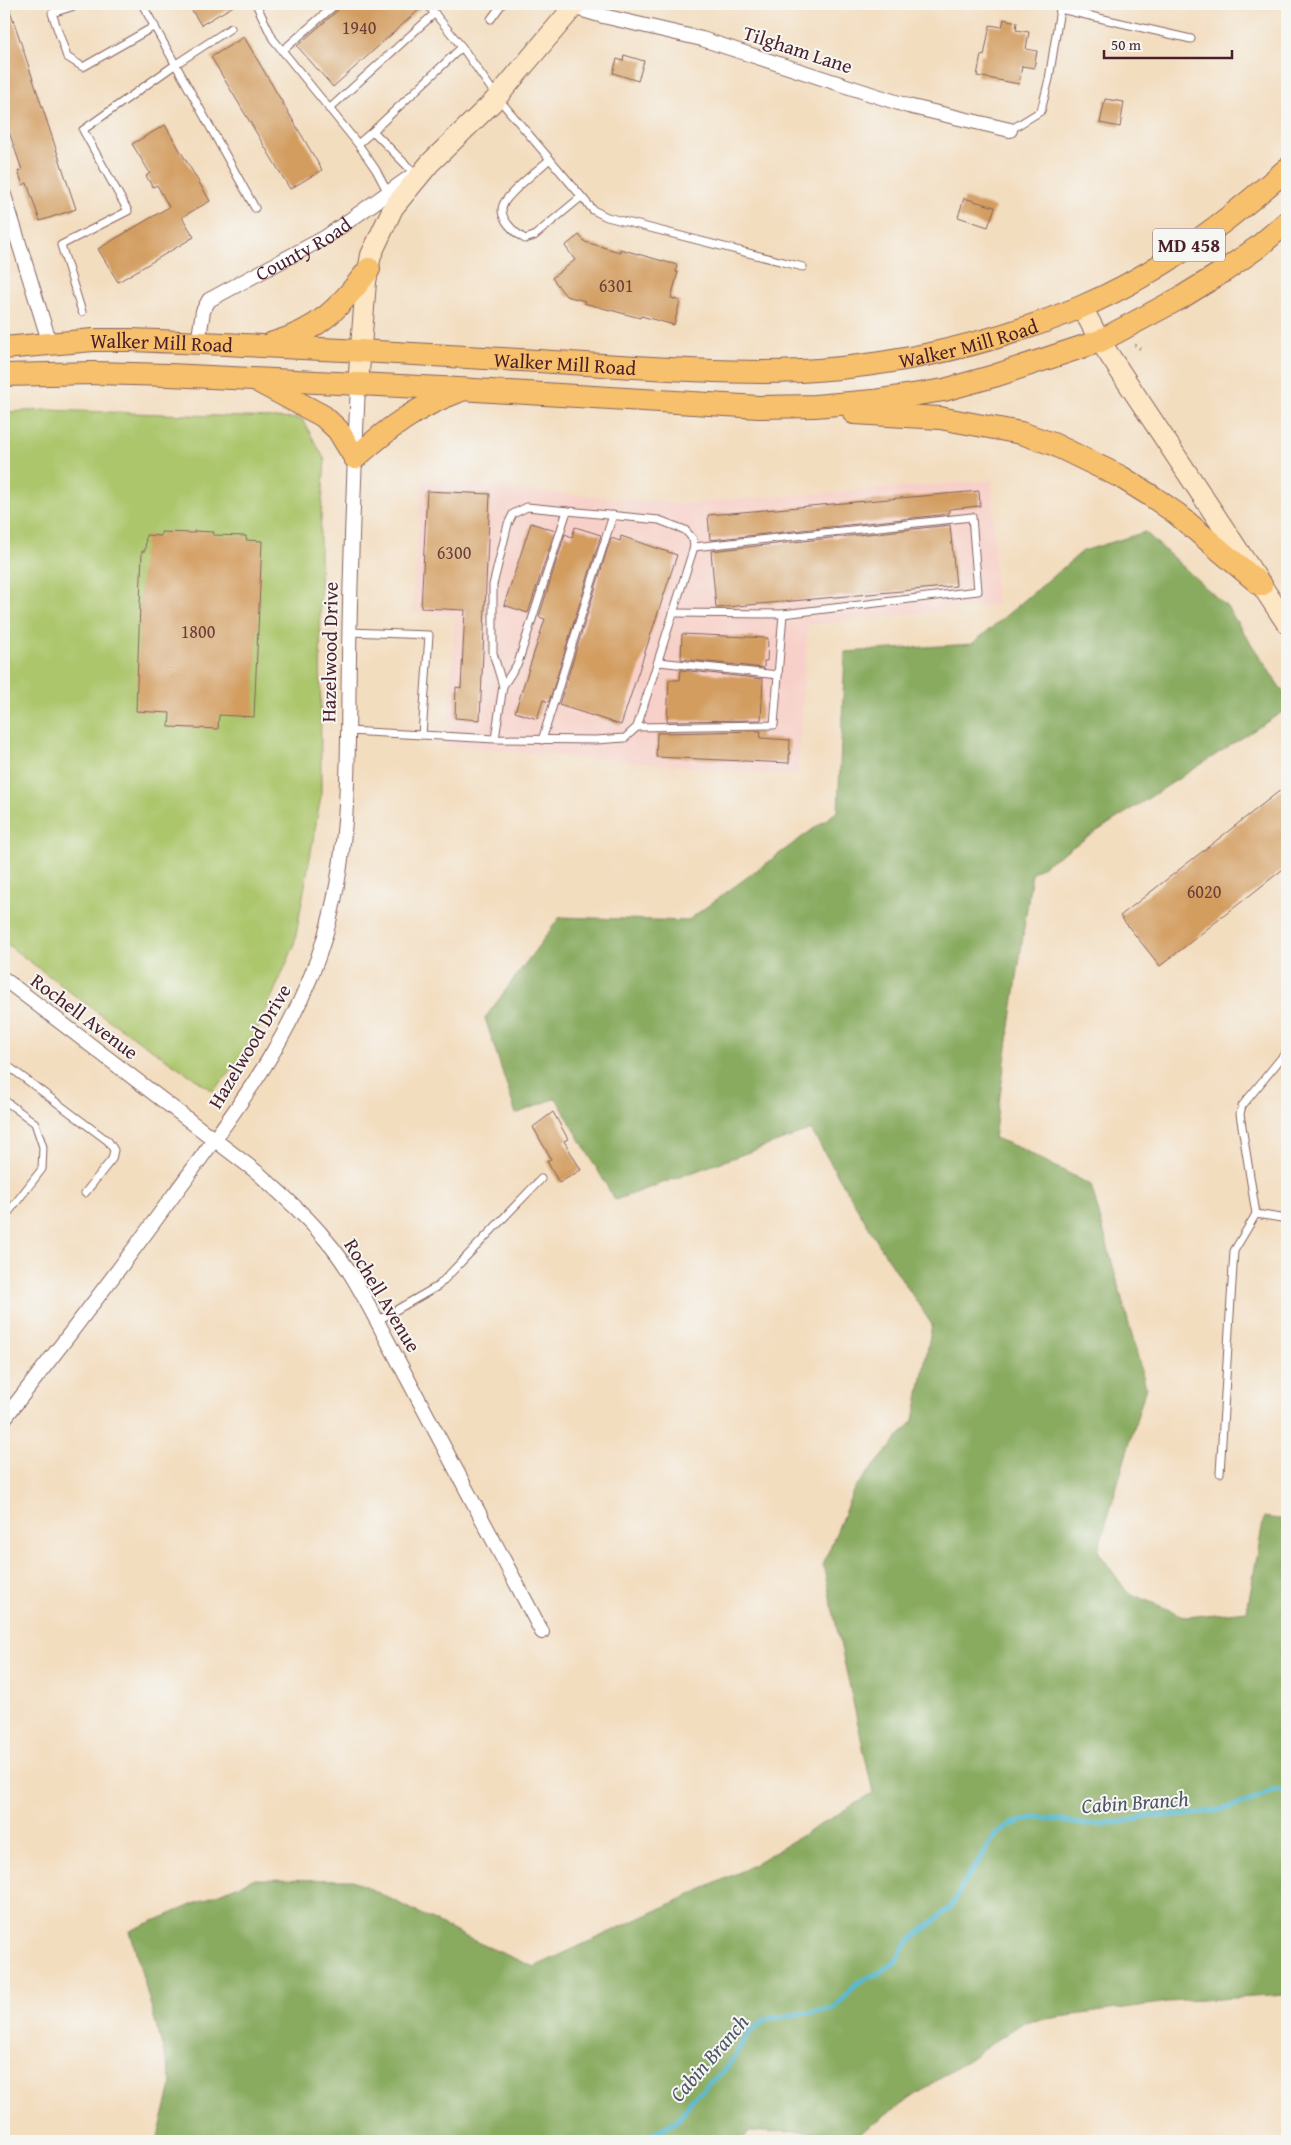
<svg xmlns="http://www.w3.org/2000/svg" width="1291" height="2145" viewBox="0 0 1291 2145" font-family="'Gentium Book Plus',serif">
<rect width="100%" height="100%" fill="#f6f6f2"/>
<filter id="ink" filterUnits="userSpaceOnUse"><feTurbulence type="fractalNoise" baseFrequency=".02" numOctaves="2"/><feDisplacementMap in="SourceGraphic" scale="10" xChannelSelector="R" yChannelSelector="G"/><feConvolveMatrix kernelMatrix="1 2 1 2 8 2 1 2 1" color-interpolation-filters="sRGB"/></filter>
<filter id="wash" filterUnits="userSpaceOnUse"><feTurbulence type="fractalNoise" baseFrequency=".0096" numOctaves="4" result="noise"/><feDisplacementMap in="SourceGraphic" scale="20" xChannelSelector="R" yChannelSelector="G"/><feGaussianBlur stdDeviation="1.12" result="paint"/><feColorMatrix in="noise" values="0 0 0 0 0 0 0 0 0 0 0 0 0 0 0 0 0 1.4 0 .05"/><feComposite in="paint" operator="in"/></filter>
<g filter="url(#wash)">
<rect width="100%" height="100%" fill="#f3ddbf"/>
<!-- built -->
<path fill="#f7d1c9" d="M992,480L996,605L808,625L797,776L447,746L455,616L412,611L422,481L677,504Z"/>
<!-- green -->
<path fill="#acc66c" stroke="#7b724c" d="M49,410L302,419L325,460L320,533L321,796L294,946L247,1054L213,1091L94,1010L4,942V412Z"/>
<!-- forest -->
<path fill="#89ab60" stroke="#6a6546" d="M1145,532L1227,607L1287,698V709L1032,873L994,1138L1020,1148L1091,1185L1146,1387L1098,1551L1127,1592L1186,1617L1247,1611L1264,1517L1287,1520V1995L1168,2002L1024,2022L859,2133L749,2131L742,2141H157L172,2082L130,1931L253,1879L353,1880L470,1939L534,1967L744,1870L873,1793L823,1565L854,1489L914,1420L932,1325L878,1243L811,1130L615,1200L556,1098L516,1114L485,1018L560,917L687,921L838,811L845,652L972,644L1083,551Z"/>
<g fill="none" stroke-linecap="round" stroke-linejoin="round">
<!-- stream -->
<path stroke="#55b9d4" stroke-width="5" d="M641,2141L678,2120L692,2099L727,2068L748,2034L766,2019L834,2009L857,1983L879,1973L896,1962L905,1945L952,1906L963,1884L997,1834L1012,1824L1037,1817L1087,1825L1122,1822L1148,1816L1188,1815L1213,1811L1244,1803L1273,1791L1287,1790"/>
</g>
<g id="blocks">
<!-- building -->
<g fill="#d39d60">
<path d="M4,4H8L76,209L40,221L27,183L23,185L18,171L22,170L4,117Z"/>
<path d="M188,4H237L201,25Z"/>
<path d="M345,4H422V7L333,87L297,46Z"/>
<path d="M1004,19L1017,22L1016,30L1029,32L1026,49L1037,51L1034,68L1022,66L1019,84L977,76L981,55L984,56L990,25L1002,27Z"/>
<path d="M244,37L322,170L290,189L211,57Z"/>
<path d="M624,55L644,61L638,81L613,73L617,59L623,61Z"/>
<path d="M1105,99L1124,102L1120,127L1100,123Z"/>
<path d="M165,125L210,201L182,217L194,237L118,282L98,249L169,207L157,185L153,187L146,176L150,173L132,144Z"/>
<path d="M964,198L995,207L988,227L958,217Z"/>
<path d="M579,235L585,242L620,252V249L677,265L676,272H678L671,298L680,301L674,325L641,316L640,318L584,303L585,301L566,296L552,278L575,260L565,246Z"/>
<path d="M427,491L490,494L480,720L455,718L456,687L461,688L465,610L421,608Z"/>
<path d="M979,491L980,506L949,509V514L710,540L708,515Z"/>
<path d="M531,523L555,531L528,613L504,605Z"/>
<path d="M950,525L956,586L716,608L711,551Z"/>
<path d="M575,527L601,535L549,702L543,700L537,719L515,712L545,619L539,617L565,534L572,537Z"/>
<path d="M194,531L214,532L213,535L246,536V540L262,541L254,717L219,715L218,729L169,727L170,713L136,711L142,551H145L146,535L161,536V532L194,533Z"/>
<path d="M621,536L677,555L621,725L559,705L611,538L620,541Z"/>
<path d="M682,634L768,638L767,661H764V668L681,659Z"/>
<path d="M681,670L763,679L761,720L667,721L669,680H680Z"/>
<path d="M761,731L760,738L790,740L789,763L656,757L657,733Z"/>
<path d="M1282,789L1287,796V866L1160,966L1120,916Z"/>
<path d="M553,1112L568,1139L564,1141L581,1170L559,1183L547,1161L551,1159L533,1127Z"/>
</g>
</g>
</g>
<g filter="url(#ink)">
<use href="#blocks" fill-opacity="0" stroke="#85625f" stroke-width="1"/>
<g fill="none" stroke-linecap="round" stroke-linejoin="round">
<!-- lane casing -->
<g stroke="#85625f" stroke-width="9">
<g id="lane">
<path d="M81,4L52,13L67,57L83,67L155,26"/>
<path d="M142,4L255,208"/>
<path d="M256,4L273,39L358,144L376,170L388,193"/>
<path d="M427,4L462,47"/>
<path d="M491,19L502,4"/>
<path d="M282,51L336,4"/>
<path d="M329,109L435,13"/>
<path d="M1010,130L1041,111L1049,79L1060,9L1191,39"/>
<path d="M358,144L373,131"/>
<path d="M550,159C540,168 507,194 503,205C498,218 515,233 525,239L534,236L581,197"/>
<path d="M415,174L373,131L462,47L497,97L593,210L607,217L803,267"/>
<path d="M82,312L61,245L128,211L83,130L176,64L231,28"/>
<path d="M674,613L783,614L978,591L972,517L694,547"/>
<path d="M659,662L778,675"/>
<path d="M503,686L518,663L567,511"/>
<path d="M637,727L774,725L783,614"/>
<path d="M348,731L422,735L429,635L349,632"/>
<path d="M422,735L495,739L596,740L625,738L637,727L694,547L693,539L685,530L659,520L527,507L513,514L508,524L493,585V653L503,686L495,739"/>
<path d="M542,740L613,515"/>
<path d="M4,1063L108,1141L114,1150L112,1159L85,1193"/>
<path d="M4,1100L35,1123L43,1147L42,1169L4,1218"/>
<path d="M1256,1214L1287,1219"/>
<path d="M377,1321L438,1286L541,1179"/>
<path d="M1220,1473L1234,1251L1256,1214L1240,1114L1242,1106L1287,1051"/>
</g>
</g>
<!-- street casing -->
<g stroke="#85625f" stroke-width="16">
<g id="street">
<path d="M573,7L603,16L702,39L908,106L1010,130"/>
<path d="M4,195L50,344"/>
<path id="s1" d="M198,343L203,311L209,300L326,237L413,175"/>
<path d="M4,979L258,1173C281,1194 306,1215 326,1240C347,1264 362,1293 377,1321L542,1632"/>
<path d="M4,1419C62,1345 118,1271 173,1196C233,1114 296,1035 325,936C352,846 347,752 349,658C350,567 354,476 358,385"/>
</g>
</g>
<!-- secondary casing -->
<g stroke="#85625f" stroke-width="22">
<g id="secondary">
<path d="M1082,307L1100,341L1287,624"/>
<path d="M358,385L366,282L371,255L393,208L430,163L494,101L576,4"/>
</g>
</g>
<!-- primary casing -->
<g stroke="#85625f" stroke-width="24">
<g id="primary">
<path d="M273,343C320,330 341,306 369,269"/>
<path id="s2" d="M4,348L93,340H130C266,345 401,353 537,361C611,365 686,372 761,372C869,372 981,349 1081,307C1155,276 1227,222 1287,169"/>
<path d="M4,375L94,373L169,375L442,388L759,407L815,406L873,401L944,390L994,376L1100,341L1182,297L1224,271L1258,247L1287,222"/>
<path d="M261,383L323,416L338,430L355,458C386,430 418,406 457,392"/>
<path d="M854,413L940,418L1021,433L1053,444L1121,477L1153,497L1177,514L1261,585"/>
</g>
</g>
<!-- path -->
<path stroke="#85625f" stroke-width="3" stroke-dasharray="1 4" stroke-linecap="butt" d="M1135,345L1142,350"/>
<!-- lane -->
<use href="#lane" stroke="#fff" stroke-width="7"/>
<!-- street -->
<use href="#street" stroke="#fff" stroke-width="14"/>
<!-- secondary -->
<use href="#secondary" stroke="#fce6c4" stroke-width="20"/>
<!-- primary -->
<use href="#primary" stroke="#f7c06c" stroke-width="22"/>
</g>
</g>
<g text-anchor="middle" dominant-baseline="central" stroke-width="4" stroke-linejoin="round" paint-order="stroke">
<!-- number labels -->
<g font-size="18" fill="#6c3e38">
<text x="359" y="27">1940</text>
<text x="616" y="285">6301</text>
<text x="454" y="552">6300</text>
<text x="198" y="631">1800</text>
<text x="1204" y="891">6020</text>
</g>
<!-- shield labels -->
<rect fill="#f6f6f2" stroke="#7e6067" stroke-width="1" x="1153" y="228.5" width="72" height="33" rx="4"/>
<g font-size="19" font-weight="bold" fill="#4a1f2b">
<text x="1189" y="245">MD 458</text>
</g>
<!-- street labels -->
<g font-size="20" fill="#4a1f2b" stroke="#f6f6f2">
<text transform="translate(798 49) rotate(18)">Tilgham Lane</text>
<text stroke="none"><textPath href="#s1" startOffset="152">County Road</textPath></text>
<text stroke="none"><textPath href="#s2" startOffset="968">Walker Mill Road</textPath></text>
<text stroke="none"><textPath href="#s2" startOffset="158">Walker Mill Road</textPath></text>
<text stroke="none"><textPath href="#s2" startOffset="562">Walker Mill Road</textPath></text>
<text transform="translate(329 652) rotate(-89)">Hazelwood Drive</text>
<text transform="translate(85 1016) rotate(37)">Rochell Avenue</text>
<text transform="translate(249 1046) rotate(-59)">Hazelwood Drive</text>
<text transform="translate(383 1295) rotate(59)">Rochell Avenue</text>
</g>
<!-- water labels -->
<g font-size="21" font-style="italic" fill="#4e5566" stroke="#f6f6f2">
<text transform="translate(1135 1802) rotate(-4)">Cabin Branch</text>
<text transform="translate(709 2058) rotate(-49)">Cabin Branch</text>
</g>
</g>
<!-- margin -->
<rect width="1291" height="2145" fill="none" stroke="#f6f6f2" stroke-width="20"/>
<!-- scale -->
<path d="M1104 50v8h128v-8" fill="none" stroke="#4a1f2b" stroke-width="2.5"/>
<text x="1111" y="50" font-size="15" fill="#4a1f2b" stroke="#f6f6f2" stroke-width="4" paint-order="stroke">50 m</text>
</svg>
